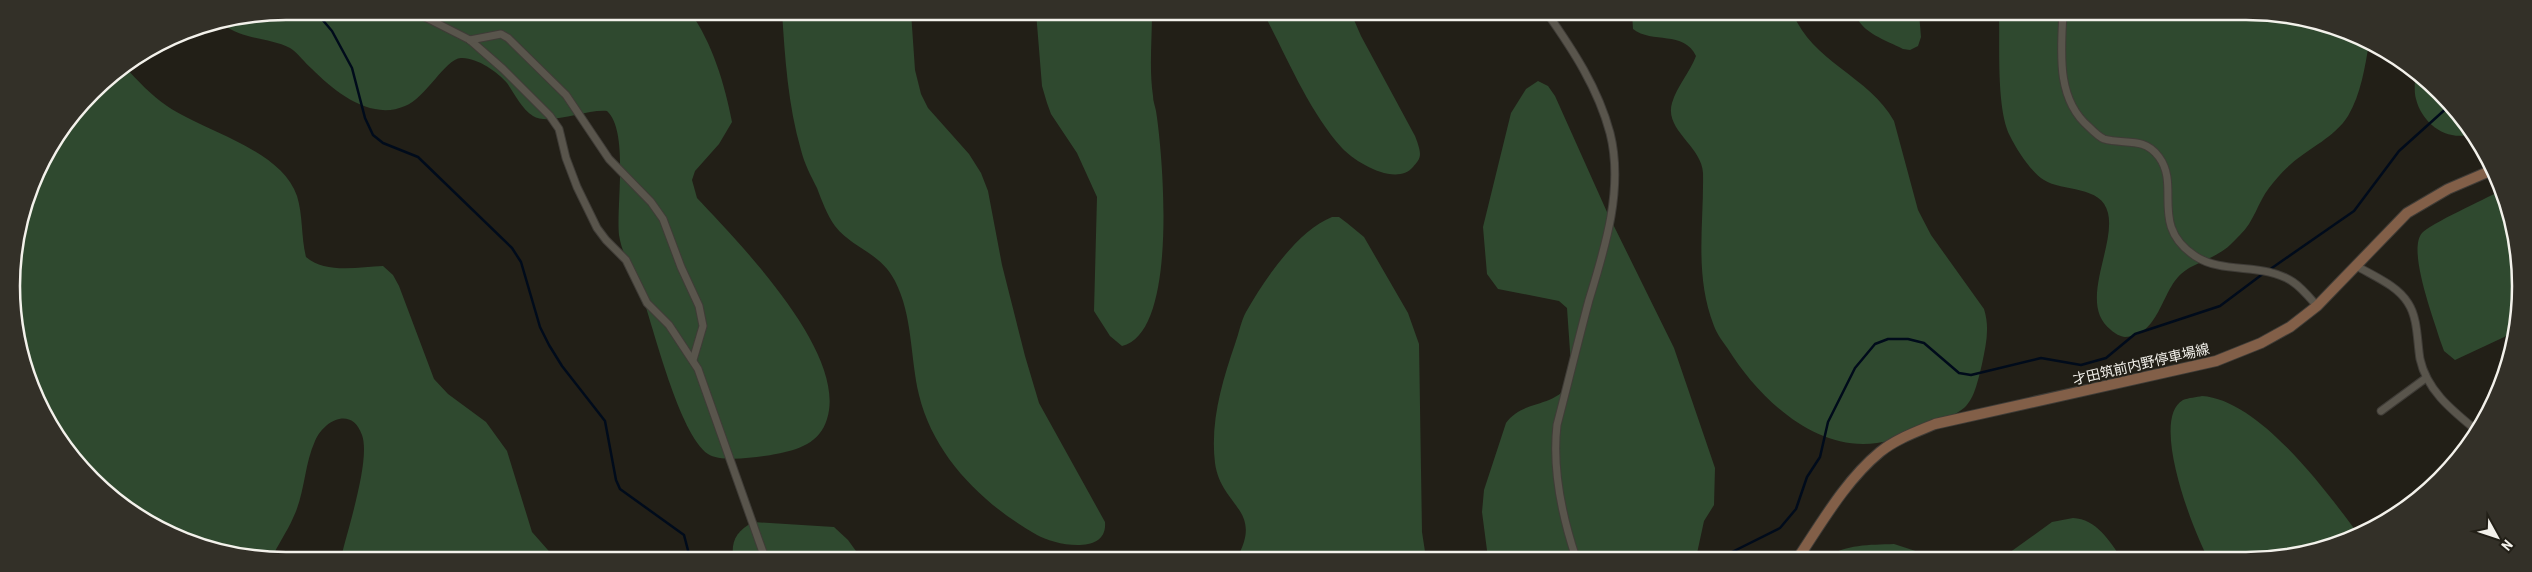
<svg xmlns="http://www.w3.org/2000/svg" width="2532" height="572" viewBox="0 0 2532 572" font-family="'Roboto Condensed','Noto Sans JP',sans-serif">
<rect width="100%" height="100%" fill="#221f17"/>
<!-- green -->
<g fill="#2f492f">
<path d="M286,11L690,12C712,42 725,85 732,122L719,144L695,171L692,180L697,198C739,243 848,353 827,419C820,443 798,450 776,454C761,457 721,463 708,454C679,434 654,329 641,292C634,273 622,255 619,235C616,205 629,131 607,111C586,109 549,126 533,116C521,108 515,94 507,83C498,72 476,57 461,58C445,59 426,98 405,106C371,121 335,92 312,69C305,63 298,53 290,48C269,37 242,40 223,24Z"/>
<path d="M782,12H911L915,70L921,94L928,108L969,154L981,173L988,191L1002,265L1025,356L1039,403L1105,522C1108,556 1054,545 1037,535C984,505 934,457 919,395C910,357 913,316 895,281C880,252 853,249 835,226C827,215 822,201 817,188C811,176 804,163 801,150C788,105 785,58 782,12Z"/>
<path d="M1036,12H1152C1152,40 1149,69 1153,96C1153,101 1155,106 1156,111C1163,155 1179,333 1122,346L1110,336L1094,311L1097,197L1077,153L1051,114L1047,103L1042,86Z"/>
<path d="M1263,12L1351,13L1361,36L1415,136C1417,141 1420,149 1420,154C1420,160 1416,163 1413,167C1396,187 1355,162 1342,148C1308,110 1287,57 1263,12Z"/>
<path d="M1632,13H1793C1811,61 1870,77 1894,121L1918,210L1931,235L1984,309C1990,328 1986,345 1982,364C1971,412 1967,410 1923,427C1908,433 1893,441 1877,443C1814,452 1758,397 1728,349C1723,342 1717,334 1714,326C1694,274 1704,226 1703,173C1702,146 1664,130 1672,103C1677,86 1690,72 1696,56C1684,30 1652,44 1633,29Z"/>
<path d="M1855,13H1919L1921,37L1918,46L1910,50L1903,49C1886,40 1861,33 1855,13Z"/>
<path d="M1999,13L2282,14L2369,43C2365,67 2361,94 2348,116C2335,137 2309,148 2291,164C2283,171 2275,180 2269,188C2258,202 2254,222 2240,235C2234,241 2227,249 2219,253C2207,261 2192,264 2181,274C2161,292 2159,336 2125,337C2121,337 2114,333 2111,330C2077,304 2116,247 2108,213C2102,185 2062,192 2044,180C2030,171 2017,150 2010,136C1996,109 2000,45 1999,13Z"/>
<path d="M125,67C138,81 151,95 167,106C205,132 281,149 297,196C303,215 301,237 306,257C325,274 359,267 383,266L393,275L399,286L434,379L448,394L486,422L507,451L532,532L555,558H341C347,531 371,460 362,435C352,406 324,420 315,441C304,465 305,494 293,518C287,532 278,544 272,558H250L148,524L68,453L21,357L12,268L40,164L105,80Z"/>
<path d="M2415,76L2464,119L2472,134C2446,142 2422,123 2416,99C2414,92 2415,83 2415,76Z"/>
<path d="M1538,81L1548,86L1555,96L1607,212L1674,348L1715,468L1714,505L1704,521L1696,558H1488L1482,512L1484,490L1506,423C1524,398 1555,410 1572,380L1567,308L1559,301L1498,289L1487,274L1483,227L1511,113L1526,89Z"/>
<path d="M2500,191L2511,215L2518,322L2515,332L2455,360L2444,351L2440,340C2434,319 2407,250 2422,233C2430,224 2485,199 2500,191Z"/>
<path d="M1332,217H1339L1347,223L1364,237L1408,313L1419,344L1422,532L1426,558H1237C1264,509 1221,507 1215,463C1210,422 1222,382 1235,344C1239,333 1241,321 1246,312C1265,279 1297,231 1332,217Z"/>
<path d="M2202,396C2260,400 2326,491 2359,535L2282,558H2208C2194,533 2149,419 2183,400C2188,398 2197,397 2202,396Z"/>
<path d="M2073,518C2096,519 2110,541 2121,558H2002L2052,522Z"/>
<path d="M753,522L834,527L848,540L861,558H733C731,540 737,531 753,522Z"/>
<path d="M1894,544L1937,558H1825C1846,544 1869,545 1894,544Z"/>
</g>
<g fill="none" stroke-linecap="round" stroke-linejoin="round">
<!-- stream -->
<g stroke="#000b1b" stroke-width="2.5">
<path d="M315,11L332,31L352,68L365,118L373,135L383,143L418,157L512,248L521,262L540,327L549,345L562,366L605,421L616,480L620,489L684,535L690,558"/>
<path d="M2269,270L2354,211L2399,151L2449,106"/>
<path d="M1720,558L1780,528L1796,509L1807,477L1820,457L1828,422L1855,368L1875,344L1888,339H1908L1924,343L1959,373L1971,375L2041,358L2081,365L2106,358L2135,334L2220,306L2264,273"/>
</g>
<!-- street casing -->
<g stroke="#3f3c37" stroke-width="9">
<g id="street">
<path d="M413,11L470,40L503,69L550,116L559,129L566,158L577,187L597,228L606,240L626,260L647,303L669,325L698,369L765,558"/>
<path d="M1547,13C1573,50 1598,88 1610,133C1624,188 1605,248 1589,300C1578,341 1568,383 1557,425C1552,469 1562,516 1576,558"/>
<path d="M2063,13C2061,52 2056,99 2089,127C2093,131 2099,137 2104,139C2124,145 2144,136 2159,157C2181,187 2149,225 2195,256C2224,275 2264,262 2293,282C2302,288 2310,298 2317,306"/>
<path d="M470,40L501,34L508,38L566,95L609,159L651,202L663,219L681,267L699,306L703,326L693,360"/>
<path d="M2355,265C2373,276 2397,285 2408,303C2418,318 2417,341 2420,359C2427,391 2453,411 2476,430"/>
<path d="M2381,411L2426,378"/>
</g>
</g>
<!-- secondary casing -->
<g stroke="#3f3c37" stroke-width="12">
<path id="secondary" d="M1798,558C1822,522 1846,480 1880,452C1896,439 1916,432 1935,424L2216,361L2261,343L2290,327L2317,306L2407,213L2448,189L2490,171"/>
</g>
<!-- street -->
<use href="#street" stroke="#59554c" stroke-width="7"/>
<!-- secondary -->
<use href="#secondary" stroke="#825f48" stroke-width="10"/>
</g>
<g text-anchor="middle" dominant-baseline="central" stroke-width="4" stroke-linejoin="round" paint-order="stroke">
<!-- street labels -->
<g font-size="14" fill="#f3f1eb" stroke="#221f17">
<text transform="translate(2141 364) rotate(-13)">才田筑前内野停車場線</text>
</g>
</g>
<!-- crop -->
<path d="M0 0H2532V572H0ZM286 20H2246A266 266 0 0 1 2512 286V286A266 266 0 0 1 2246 552H286A266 266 0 0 1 20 286V286A266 266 0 0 1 286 20Z" fill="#333028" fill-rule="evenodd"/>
<path fill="none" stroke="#f3f1eb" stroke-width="2.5" d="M286 20H2246A266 266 0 0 1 2512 286V286A266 266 0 0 1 2246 552H286A266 266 0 0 1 20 286V286A266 266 0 0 1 286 20Z"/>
<!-- north arrow -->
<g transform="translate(2497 537) rotate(130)" stroke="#221f17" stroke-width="4" paint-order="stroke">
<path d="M0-4L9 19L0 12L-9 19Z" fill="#f3f1eb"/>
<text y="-8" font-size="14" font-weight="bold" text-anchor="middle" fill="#f3f1eb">N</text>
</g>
</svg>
